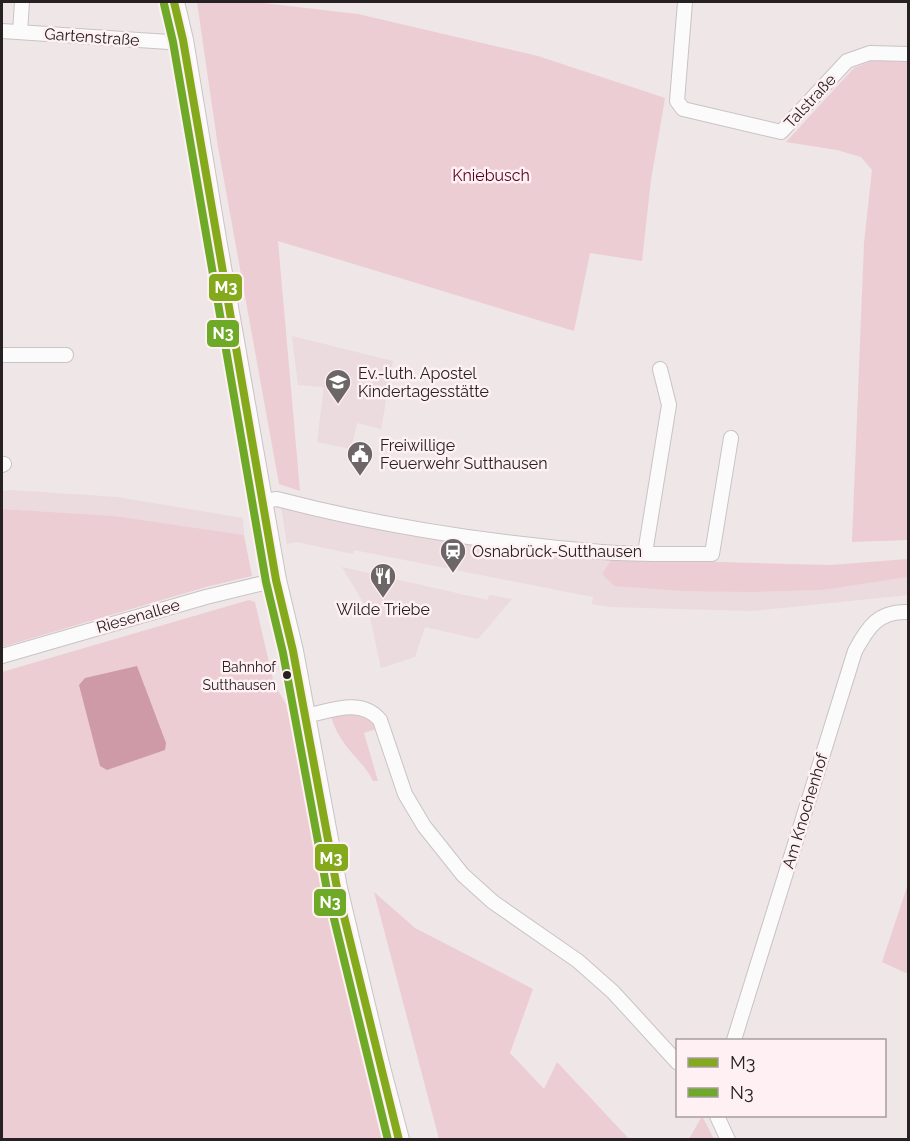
<svg xmlns="http://www.w3.org/2000/svg" width="910" height="1141" viewBox="0 0 910 1141" font-family="Raleway,sans-serif">
<rect width="100%" height="100%" fill="#eee6e7"/>
<!-- built -->
<g fill="#ebdade">
<path d="M292,336L393,361L381,429L357,423L351,449L317,442L324,387L298,385Z"/>
<path d="M11,490L117,497L243,518L244,535L115,516L2,509V491Z"/>
<path d="M281,506L401,533L612,559L602,574L753,592L823,590L908,577V595L751,611L610,607L592,604L593,597L354,550L353,554L297,542L287,544Z"/>
<path d="M342,567L487,600L490,595L512,599L478,639L425,627L415,657L381,668L369,612Z"/>
</g>
<!-- green -->
<g fill="#edcdd4">
<path d="M197,2H254L358,14L538,56L665,98L651,180L642,261L590,253L574,331L278,241L300,491L279,484L218,147Z"/>
<path d="M873,60L908,62V540L852,542L864,243L872,170L861,157L837,150L786,142L854,68Z"/>
<path d="M2,509L115,516L244,535L252,576L206,587L2,647Z"/>
<path d="M612,559L830,565L908,559V577L823,590L753,592L684,591L614,586L602,574Z"/>
<path d="M249,600L255,602L274,684L286,704L310,822L386,1139L2,1140V672Z"/>
<path d="M354,712L370,719L376,729L364,733L378,781H373C366,766 354,757 344,743C338,735 334,726 331,717Z"/>
<path d="M908,884V974L882,962Z"/>
<path d="M374,892L415,928L533,989L510,1053L544,1089L557,1062L629,1139H439Z"/>
<path d="M702,1116L714,1139H689Z"/>
</g>
<!-- water -->
<path fill="#ce9aa7" d="M137,666L166,743L165,750L107,770L100,766L79,685L85,678Z"/>
<g fill="none" stroke-linecap="round" stroke-linejoin="round">
<!-- street casing -->
<g stroke="#c9c3c5" stroke-width="16">
<g id="street">
<path d="M685,2L677,101L683,109L781,132L847,61L870,53L908,54"/>
<path d="M2,31L169,42L183,40"/>
<path d="M20,32L22,2"/>
<path d="M2,355H66"/>
<path d="M2,465L4,464"/>
<path d="M262,501L277,499C384,527 492,543 602,552C639,555 676,554 712,554L731,438"/>
<path d="M645,553L669,405L660,369"/>
<path d="M2,656L206,597L276,580"/>
<path d="M306,716C330,711 361,697 380,720L405,794L424,826L463,875L493,902L578,961L613,992L678,1063"/>
<path d="M734,1040L855,651C868,627 878,611 908,612"/>
<path d="M717,1116L728,1140"/>
</g>
</g>
<!-- secondary casing -->
<g stroke="#c9c3c5" stroke-width="22">
<path id="secondary" d="M174,2L183,40L216,239L276,580L293,651L337,888L379,1064L399,1140"/>
</g>
<!-- street -->
<use href="#street" stroke="#fcfbfb" stroke-width="14"/>
<!-- secondary -->
<use href="#secondary" stroke="#fcfbfb" stroke-width="20"/>
<!-- bus-1 casing -->
<g stroke="#fef0f3" stroke-width="12">
<path id="bus-1" d="M174,2L183,40L276,580L293,651L337,888L399,1140"/>
</g>
<!-- bus-2 casing -->
<g stroke="#fef0f3" stroke-width="12">
<path id="bus-2" d="M164,4L173,42L266,582L283,653L327,890L388,1140"/>
</g>
<!-- bus-1 -->
<use href="#bus-1" stroke="#84a91a" stroke-width="8"/>
<!-- bus-2 -->
<use href="#bus-2" stroke="#6eaa27" stroke-width="8"/>
</g>
<!-- icons -->
<defs>
<g id="school-pin" transform="scale(1.35)"><path d="M0 17L-7.5 6A9.5 9.5 0 1 1 7.5 6Z" fill="#6d6668" stroke="#fef0f3"/><path d="M0-5L7-2L0 1L-7-2ZM-4 1L0 2.5L4 1V4Q0 6-4 4Z" fill="#fff"/></g>
<g id="civic-pin" transform="scale(1.35)"><path d="M0 17L-7.5 6A9.5 9.5 0 1 1 7.5 6Z" fill="#6d6668" stroke="#fef0f3"/><path d="M-.6-6.5H3V-4.5H.6V-3L4-1V1h2V6H-6V1h2V-1L-.6-3ZM-1.2 2.5V6h2.4V2.5Z" fill="#fff"/></g>
<g id="station-pin" transform="scale(1.35)"><path d="M0 17L-7.5 6A9.5 9.5 0 1 1 7.5 6Z" fill="#6d6668" stroke="#fef0f3"/><path d="M-3-6H3Q5-6 5-4V2Q5 4 3 4L4.5 6H3L1.5 4h-3L-3 6H-4.5L-3 4Q-5 4-5 2V-4Q-5-6-3-6ZM-3.5-4v3h7v-3ZM-3.5 1v1.5H-2V1ZM2 1v1.5H3.5V1Z" fill="#fff"/></g>
<g id="restaurant-pin" transform="scale(1.35)"><path d="M0 17L-7.5 6A9.5 9.5 0 1 1 7.5 6Z" fill="#6d6668" stroke="#fef0f3"/><path d="M-5-6h1v4h1v-4h1v4h1v-4h1v5L-1.5 .5V6h-2V.5L-5-1ZM5-6V6H3V1.5H1.5Q1.5-4 5-6Z" fill="#fff"/></g>
</defs>
<g fill-rule="evenodd">
<use href="#school-pin" x="338" y="382"/>
<use href="#civic-pin" x="360" y="454"/>
<use href="#station-pin" x="453" y="551"/>
<use href="#restaurant-pin" x="383" y="576"/>
</g>
<!-- markers -->
<circle fill="#272123" stroke="#fef0f3" stroke-width="2" cx="287" cy="675" r="5"/>
<g text-anchor="middle" dominant-baseline="central" stroke-width="5" stroke-linejoin="round" paint-order="stroke">
<!-- bus labels -->
<g font-size="14" fill="#272123" stroke="#fef0f3" text-anchor="end">
<text x="276" y="667">Bahnhof<tspan x="276" dy="18">Sutthausen</tspan></text>
</g>
<!-- street labels -->
<g font-size="16" fill="#272123" stroke="#fef0f3">
<text transform="translate(92 37) rotate(4)">Gartenstraße</text>
<text transform="translate(810 101) rotate(-47)">Talstraße</text>
<text transform="translate(138 616) rotate(-16)">Riesenallee</text>
<text transform="translate(805 811) rotate(-73)">Am Knochenhof</text>
</g>
<!-- park labels -->
<g font-size="16" fill="#570026" stroke="#fef0f3">
<text x="491" y="175">Kniebusch</text>
</g>
<!-- poi labels -->
<g font-size="16" fill="#272123" stroke="#fef0f3" text-anchor="start">
<text x="358" y="373">Ev.-luth. Apostel<tspan x="358" dy="18">Kindertagesstätte</tspan></text>
<text x="380" y="445">Freiwillige<tspan x="380" dy="18">Feuerwehr Sutthausen</tspan></text>
<text x="472" y="551">Osnabrück-Sutthausen</text>
<text x="383" y="609" text-anchor="middle">Wilde Triebe</text>
</g>
</g>
<g stroke="#fef0f3" stroke-width="2">
<rect x="208" y="273" width="35" height="29" rx="6" fill="#84a91a"/>
<rect x="206" y="319" width="34" height="29" rx="6" fill="#6eaa27"/>
<rect x="314" y="843" width="35" height="29" rx="6" fill="#84a91a"/>
<rect x="313" y="888" width="34" height="29" rx="6" fill="#6eaa27"/>
</g>
<g font-size="16" text-anchor="middle" font-weight="bold" fill="#fff">
<text x="226" y="293">M3</text>
<text x="223" y="339">N3</text>
<text x="331" y="864">M3</text>
<text x="330" y="908">N3</text>
</g>
<!-- border -->
<rect width="910" height="1141" fill="none" stroke="#272123" stroke-width="6"/>
<!-- legend -->
<rect x="676" y="1039" width="210" height="78" fill="#fef0f3" stroke="#a89da0" stroke-width="1.5"/>
<rect x="688" y="1058" width="30" height="9" fill="#84a91a" stroke="#a89da0" stroke-width="1.5"/>
<text x="730" y="1069" font-size="18" fill="#272123">M3</text>
<rect x="688" y="1088" width="30" height="9" fill="#6eaa27" stroke="#a89da0" stroke-width="1.5"/>
<text x="730" y="1099" font-size="18" fill="#272123">N3</text>
</svg>
